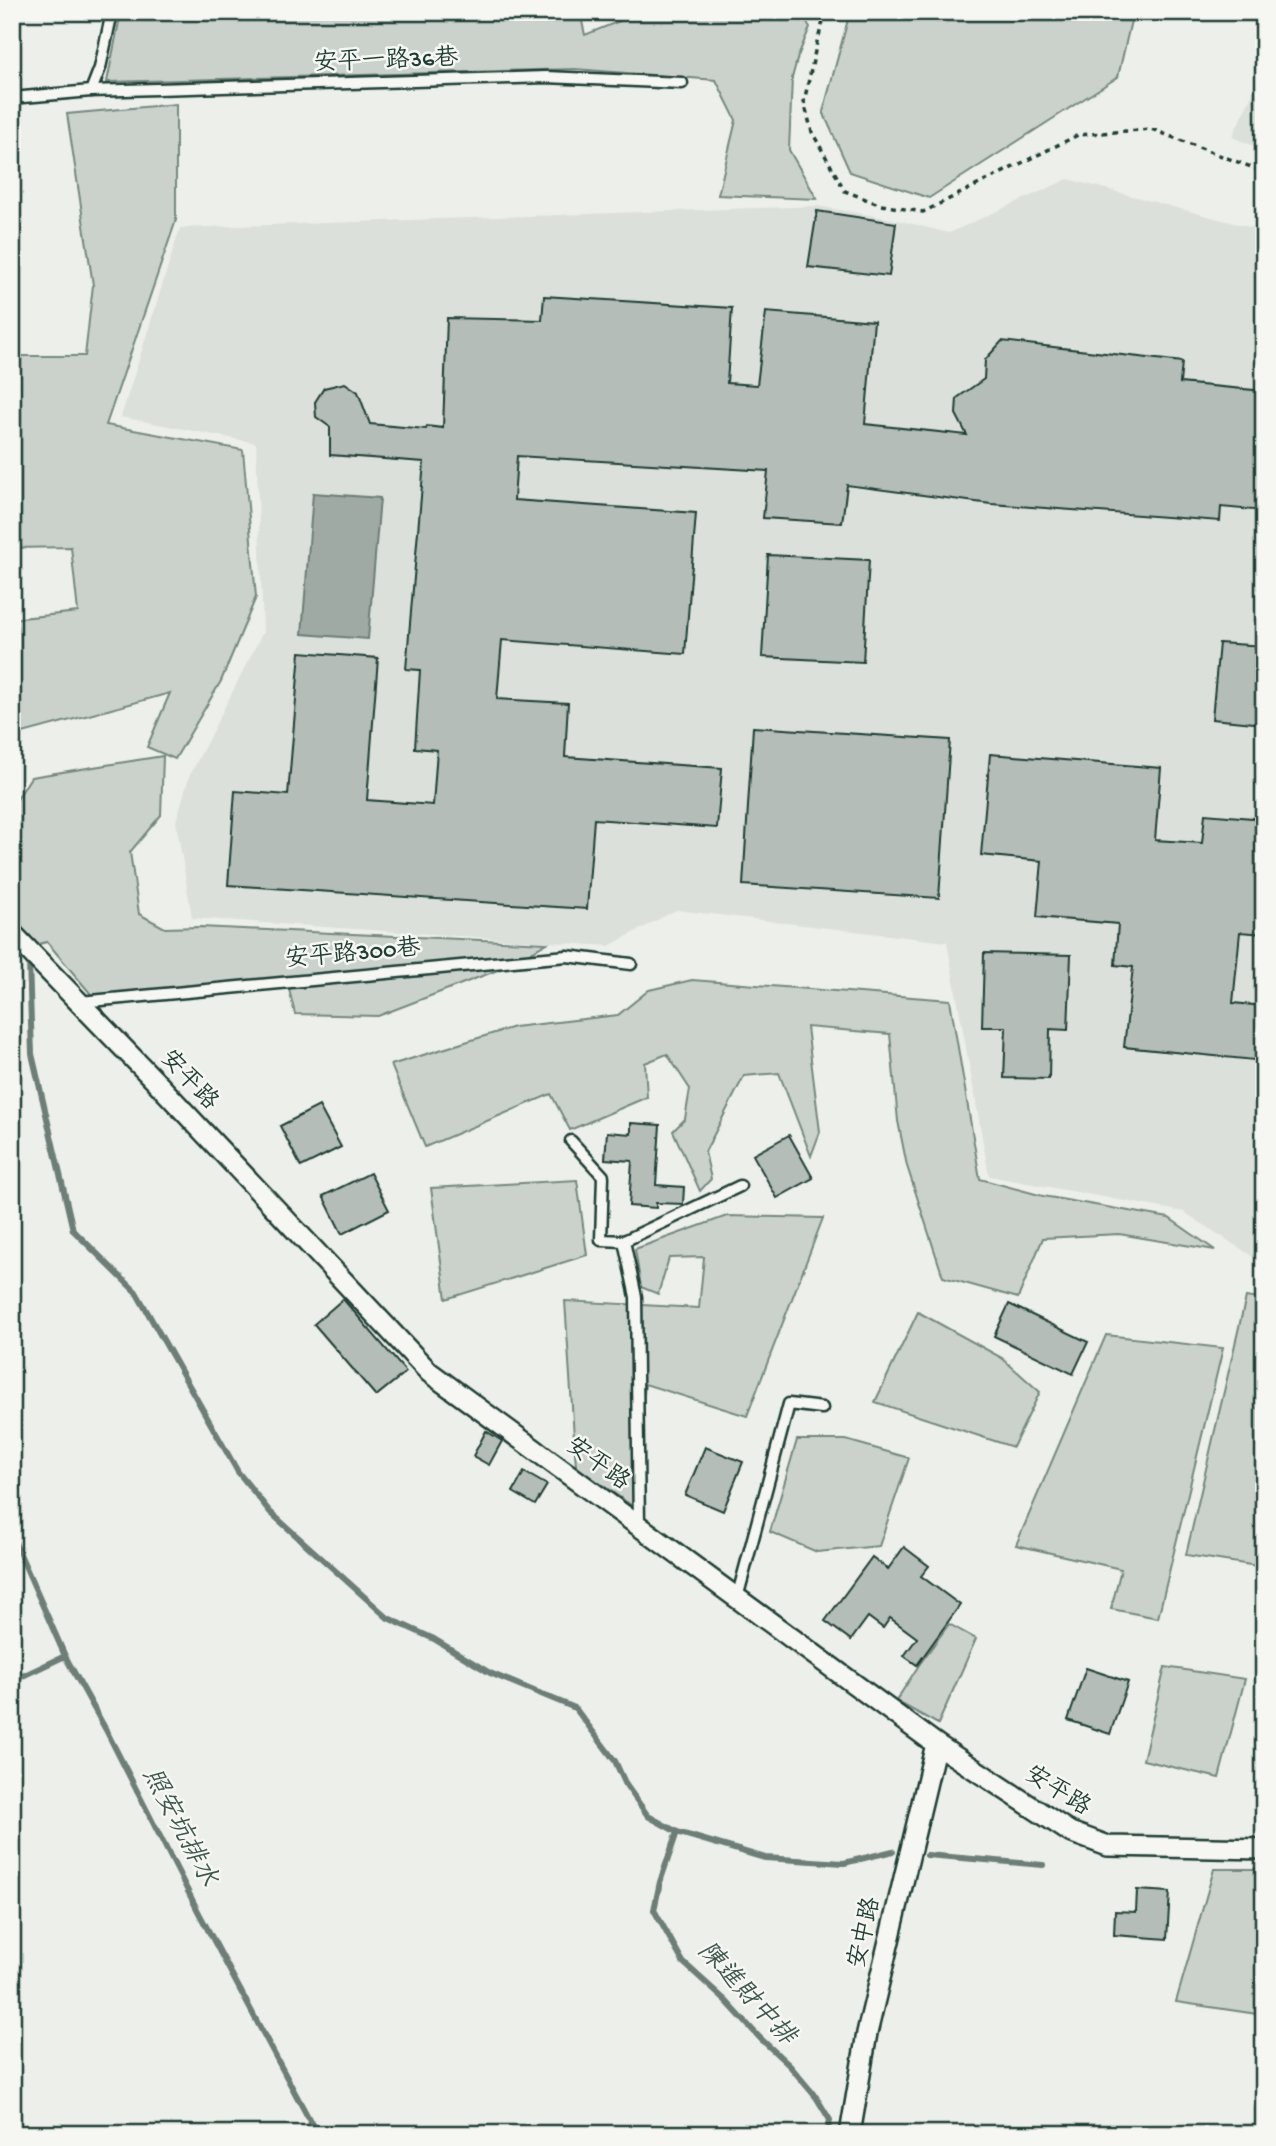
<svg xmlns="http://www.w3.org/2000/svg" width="1276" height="2146" viewBox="0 0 1276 2146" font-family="'Gochi Hand','LXGW WenKai TC',sans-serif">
<rect width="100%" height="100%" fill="#edefea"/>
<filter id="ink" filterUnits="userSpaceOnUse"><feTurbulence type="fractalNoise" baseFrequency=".0143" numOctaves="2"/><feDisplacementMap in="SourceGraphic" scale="14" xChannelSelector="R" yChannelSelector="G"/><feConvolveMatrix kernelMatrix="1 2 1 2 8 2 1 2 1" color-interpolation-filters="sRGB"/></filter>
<g filter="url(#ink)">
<!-- built -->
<g fill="#dce0db">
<path d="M1264,70V150L1232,137Z"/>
<path d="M1068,179L1264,231V1264L1184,1212L989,1176L947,942L676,910L609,946L192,918L176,821L189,777L263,632L256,443L121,417L180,228L817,206L893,219L949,233Z"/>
</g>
<!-- green -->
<g fill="#cbd2cc" stroke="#758880" stroke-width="2">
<path d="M121,12H580L585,35L642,12H800L810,27L798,56L792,78L789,150L817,199L718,195L736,120L716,80L575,69L107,82Z"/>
<path d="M850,12H1133L1118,77L929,198L850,172L823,112Z"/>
<path d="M176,104V220L106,425L243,450L256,597L221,681L175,759L147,747L170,693L12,736V619L78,612L71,547L12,548V356H85L93,285L67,114Z"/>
<path d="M163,756L161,815L130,852L139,914L165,928L200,927L547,943L503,968L378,1016L295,1014L288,985L95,999L47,942L12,951V807L31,777Z"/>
<path d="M692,980L950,1000L980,1179L1043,1196L1169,1218L1215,1250L1119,1234L1043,1238L1018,1298L943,1277L907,1166L898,1121L890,1034L807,1027L820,1132L811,1156L779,1073L744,1076L705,1152L711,1179L700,1191L673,1131L685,1119L690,1089L667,1054L645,1063L647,1097L570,1130L551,1094L425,1147L391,1065L514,1027L618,1015L649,990Z"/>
<path d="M577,1180L587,1255L446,1299L431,1188Z"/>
<path d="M727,1216L823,1218L747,1416L645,1384L634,1507L576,1467L565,1301L699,1308L704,1257L669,1258L658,1294L641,1287L635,1249Z"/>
<path d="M1246,1297L1264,1300V1567L1186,1555Z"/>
<path d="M918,1312L1002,1358L1040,1392L1013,1447L875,1402Z"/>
<path d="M1106,1335L1223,1348L1158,1618L1111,1609L1121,1569L1016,1545Z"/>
<path d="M797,1440H846L909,1458L879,1546L817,1552L770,1532Z"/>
<path d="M949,1624L976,1639L938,1724L896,1701L919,1665Z"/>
<path d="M1165,1667L1245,1679L1219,1778L1143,1760Z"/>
<path d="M1214,1869H1264V2015L1176,2002Z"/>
</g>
<!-- water -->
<path fill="#9faaa4" stroke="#6c7e77" stroke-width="2" d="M313,493L380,498L368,639L302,634Z"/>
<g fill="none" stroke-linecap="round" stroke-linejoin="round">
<!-- stream -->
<g stroke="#6c7e77" stroke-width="6">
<path d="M29,961L32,1054L73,1230L136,1292L238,1472L270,1512L388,1618L434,1639L490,1673L575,1708L615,1761L626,1785L648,1816L677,1832L765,1858L844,1863L893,1851"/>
<path d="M12,1536L65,1656L106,1730L199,1913L317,2134"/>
<path d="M12,1681L65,1656"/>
<path d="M677,1832L660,1882L654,1910L683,1962L726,2001L760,2038L790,2066L816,2097L830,2120L827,2134"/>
<path d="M927,1855L1043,1865"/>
</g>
</g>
<!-- building -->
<g fill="#b4bdb8" stroke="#1f3d34" stroke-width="2">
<path d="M817,211L896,223L889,276L808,267Z"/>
<path d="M544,296L732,308L727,383L757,385L766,312L874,321L865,424L967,435L956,414L957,398L984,379L985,360L1002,341L1182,362L1180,383L1264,391V511L1221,507L1220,521L991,504L847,485L842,523L763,518L768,471L517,456L514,500L696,513L685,654L502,640L497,699L568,703L565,757L722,768L717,828L594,819L587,909L228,885L235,791L288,795L300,652L378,658L367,800L433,805L437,750L415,748L420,670L406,669L424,462L330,455V427L316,417L315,402L324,388L345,383L358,392L370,424L426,429L427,426L443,428L447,318L542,320Z"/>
<path d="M768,555L869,560L863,662L762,657Z"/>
<path d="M1219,643L1264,646V724L1212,719Z"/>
<path d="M753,727L950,740L939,898L743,885Z"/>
<path d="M990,754L1161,768L1155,840L1202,843L1205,814L1264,819V934L1240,932L1233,1003L1264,1006V1061L1124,1047L1133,967L1115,965L1118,924L1037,917L1042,861L981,855Z"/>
<path d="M984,953L1071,955L1068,1030L1050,1029L1049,1079L1004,1078L1006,1027H982Z"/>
<path d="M319,1106L341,1147L301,1167L280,1126Z"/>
<path d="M631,1123L660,1125L656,1185L684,1187L683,1204L656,1203V1208L629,1206L632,1161L605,1159L607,1132L631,1134Z"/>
<path d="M789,1135L813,1178L777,1198L753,1155Z"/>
<path d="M370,1173L389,1210L342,1234L323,1196Z"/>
<path d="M343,1299L406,1372L376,1396L314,1324Z"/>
<path d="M1009,1304L1088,1342L1073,1374L994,1336Z"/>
<path d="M486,1431L502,1441L489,1465L473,1456Z"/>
<path d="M705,1447L743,1462L723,1511L685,1495Z"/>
<path d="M524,1472L547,1485L535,1505L513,1492Z"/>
<path d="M904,1547L929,1566L921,1576L960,1605L917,1665L904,1656L917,1638L890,1618L883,1628L868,1617L851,1640L825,1621L872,1557L888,1569Z"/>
<path d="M1086,1668L1128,1682L1110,1734L1068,1720Z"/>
<path d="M1137,1890L1170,1892L1167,1939L1114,1935L1115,1911L1136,1912Z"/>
</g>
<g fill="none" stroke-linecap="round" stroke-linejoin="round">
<!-- lane casing -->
<g stroke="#1f3d34" stroke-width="15">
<g id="lane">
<path d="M91,91L546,77L682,83"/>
<path d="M12,98L91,91L100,68L112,12"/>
<path d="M80,1002L567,956L631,964"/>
<path d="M571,1141L603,1176L601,1240L624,1241"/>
<path d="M639,1526L636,1297L624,1241L740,1186"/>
<path d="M737,1598L789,1404L822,1408"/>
</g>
</g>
<!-- street casing -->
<g stroke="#1f3d34" stroke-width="24">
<g id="street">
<path d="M12,933L161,1087L429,1372L936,1744L1070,1832L1108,1846L1264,1849"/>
<path d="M850,2134L867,2033L936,1744"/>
</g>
</g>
<!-- path -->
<g stroke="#1f3d34" stroke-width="3.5" stroke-dasharray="5 5" stroke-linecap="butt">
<path d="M504,12L509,15L533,12"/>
<path d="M826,12L817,42L804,102L812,132L845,191L881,205L923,212L1078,135L1151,129L1264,172"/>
</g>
<!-- lane -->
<use href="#lane" stroke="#f6f6f2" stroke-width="10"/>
<!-- street -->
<use href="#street" stroke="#f6f6f2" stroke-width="19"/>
</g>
</g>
<g text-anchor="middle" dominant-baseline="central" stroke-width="5" stroke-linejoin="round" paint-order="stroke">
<!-- street labels -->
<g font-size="24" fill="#1f3d34" stroke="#f6f6f2">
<text transform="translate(386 62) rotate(-2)">安平一路36巷</text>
<text transform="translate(353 955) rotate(-5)">安平路300巷</text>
<text transform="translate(188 1081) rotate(47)">安平路</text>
<text transform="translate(597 1465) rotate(36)">安平路</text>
<text transform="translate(1057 1792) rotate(32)">安平路</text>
<text transform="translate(866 1933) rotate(-77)">安中路</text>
</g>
<!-- water labels -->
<g font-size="26" font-style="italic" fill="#3f5850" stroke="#f6f6f2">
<text transform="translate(178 1828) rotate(62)">照安坑排水</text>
<text transform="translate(745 1995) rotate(47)">陳進財中排</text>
</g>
</g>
<!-- margin -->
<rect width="1276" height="2146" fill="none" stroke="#f6f6f2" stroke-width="42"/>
<rect x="21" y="21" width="1234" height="2104" fill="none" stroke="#1f3d34" stroke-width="2.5" filter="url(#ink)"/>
</svg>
